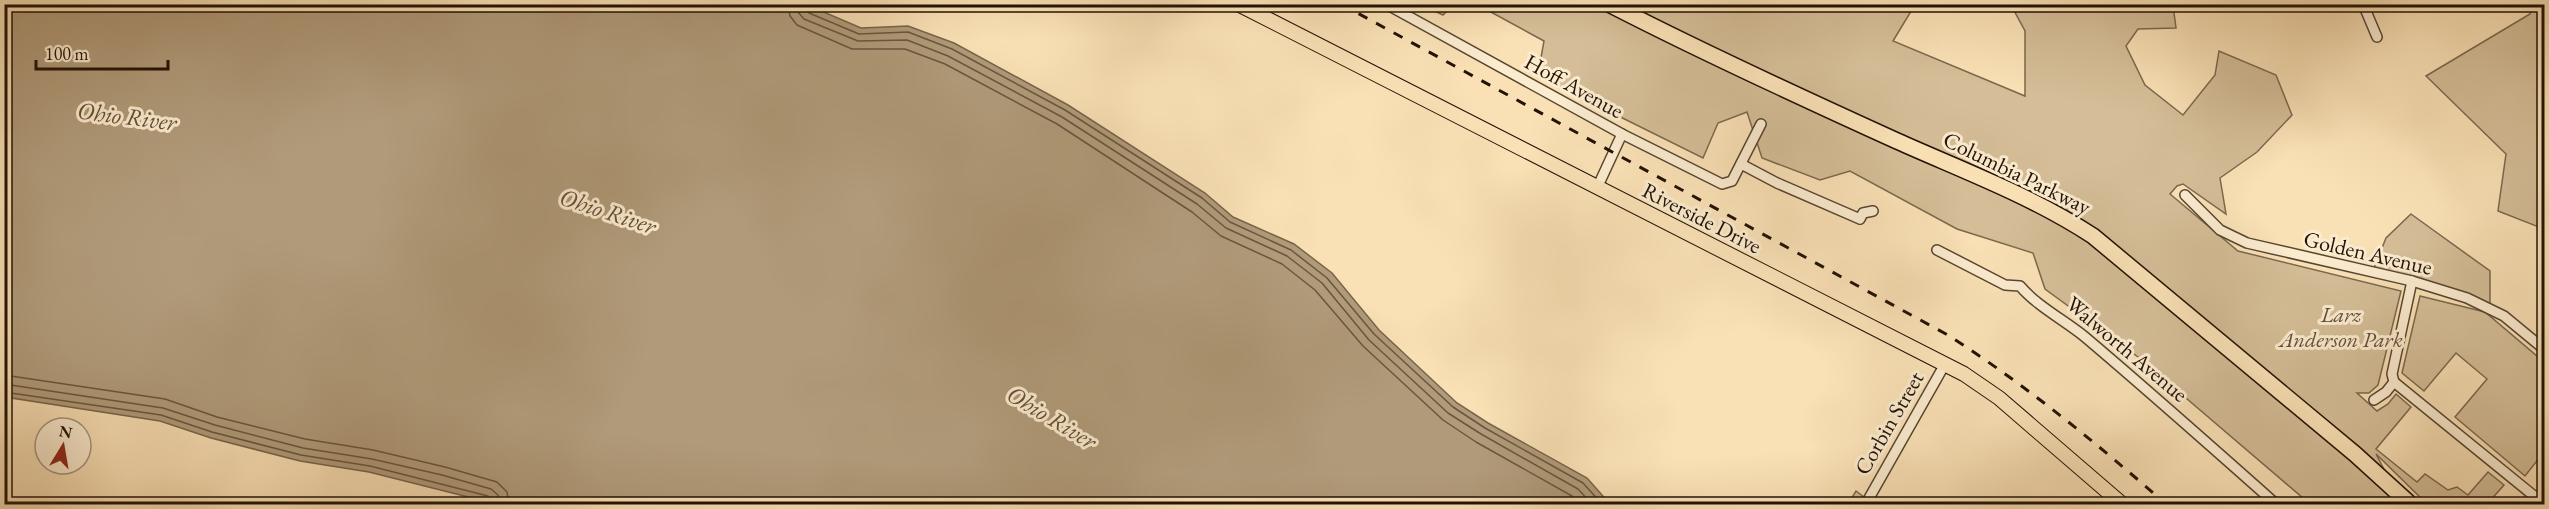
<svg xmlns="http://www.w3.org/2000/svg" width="2549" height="509" viewBox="0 0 2549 509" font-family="'EB Garamond',serif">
<rect width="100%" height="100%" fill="#f9e0b5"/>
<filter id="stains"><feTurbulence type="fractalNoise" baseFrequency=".00333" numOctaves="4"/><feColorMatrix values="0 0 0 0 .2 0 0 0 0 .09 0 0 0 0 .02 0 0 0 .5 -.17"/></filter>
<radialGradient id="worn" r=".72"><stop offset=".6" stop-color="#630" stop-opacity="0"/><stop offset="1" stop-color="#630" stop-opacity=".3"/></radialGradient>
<!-- green -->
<g fill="#d4bd97" stroke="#7a684e" stroke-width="1.5">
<path d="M1422,5L1453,4V5L1443,15Z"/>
<path d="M1478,5H1912L1910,13L1893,41L2025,96V31L2011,5H2173L2176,28L2138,29L2126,46L2145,85L2183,115L2215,75L2219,51L2276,75L2292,115L2257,152L2220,178L2226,214L2183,184L2177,186L2170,194L2238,251L2401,291L2378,385L2369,393H2357L2377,411L2388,404L2396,394L2411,407L2376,449L2417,482L2425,474L2448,490L2457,487L2468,495L2488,472L2504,485L2487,504H2427L2376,454L2402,504H2310L2138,357L2045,289L2033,253L1957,229L1850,171L1820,180L1762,158L1747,112L1718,123L1703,158L1566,90L1539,69L1544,41Z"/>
<path d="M2532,5H2544V229L2498,211L2506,154L2426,76L2530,14Z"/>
<path d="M2411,214L2490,271V308L2372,273L2386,238Z"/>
<path d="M2420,296L2485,312L2544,362V452L2525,476L2455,417L2487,379L2456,353L2424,391L2402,373Z"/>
<path d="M1856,491L1873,504H1848Z"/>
</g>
<!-- water -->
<path fill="#b09a79" stroke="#77644a" stroke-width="1.5" d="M5,4H805L861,28L908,26L954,43L1068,105L1205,193L1233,217L1294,244L1332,273L1379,330L1457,403L1488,423L1587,478L1610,504H496L369,472L300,461L211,438L160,421L5,397Z"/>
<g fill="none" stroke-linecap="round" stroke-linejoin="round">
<!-- shore -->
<g stroke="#68563e" stroke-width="1.5">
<path d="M788,4L790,16L797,25L852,49H905L945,64L1057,124L1192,212L1221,236L1282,264L1315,290L1363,346L1443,420L1476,442L1572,496L1580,504"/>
<path d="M797,4L798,12L804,19L858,41L907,40L948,56L1062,117L1197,204L1226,228L1287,256L1322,283L1369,340L1448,413L1481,434L1578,489L1592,504"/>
<path d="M805,4L809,13L859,34L908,32L952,49L1065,110L1202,198L1230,222L1291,250L1327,278L1374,334L1453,407L1485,428L1583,483L1602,504"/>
<path d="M4,375L165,399L217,417L305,439L373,450L445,467L497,482L507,492L509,504"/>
<path d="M4,384L163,408L215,425L303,448L372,459L442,475L491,489L498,495L500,504"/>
<path d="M4,392L161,415L212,432L301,455L370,466L488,496L493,504"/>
</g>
<!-- minor casing -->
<g stroke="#574630" stroke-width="12">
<g id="minor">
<path d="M1386,4L1622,134L1722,184L1732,181L1761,124"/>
<path d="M2363,4L2377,37"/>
<path d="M1741,164L1777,183L1860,219L1863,213L1873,211"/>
<path d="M1597,188L1622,134"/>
<path d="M2185,195L2220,230L2247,243L2412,281L2467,298L2504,316L2544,349"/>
<path d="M1937,250L2005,285L2020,286C2037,306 2064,320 2085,337C2150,392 2213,448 2276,504"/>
<path d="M2394,382L2544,504"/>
<path d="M2374,400L2386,392L2394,382L2392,374L2412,281"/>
<path d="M1868,500L1945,364"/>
</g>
</g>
<!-- primary casing -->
<g stroke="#211204" stroke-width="16">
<path id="primary" d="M1238,4L1964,374L1999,398L2122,504"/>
</g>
<!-- trunk casing -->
<g stroke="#211204" stroke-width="18">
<path id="trunk" d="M1609,4C1704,53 1800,97 1897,141C1964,171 2032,196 2093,236L2355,454L2410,504"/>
</g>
<!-- minor -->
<use href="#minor" stroke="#fbebcf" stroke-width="9"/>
<!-- primary -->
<use href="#primary" stroke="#f9e0b5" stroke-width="14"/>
<!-- trunk -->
<use href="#trunk" stroke="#f9e0b5" stroke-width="15"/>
<!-- rail -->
<path stroke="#211204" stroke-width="3" stroke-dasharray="10 10" stroke-linecap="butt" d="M1341,4L1946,334C2025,384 2096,443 2166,504"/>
</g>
<g text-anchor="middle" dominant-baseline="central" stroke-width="6" stroke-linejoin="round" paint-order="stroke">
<!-- street labels -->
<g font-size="22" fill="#211204" stroke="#fbebcf">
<text transform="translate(1574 86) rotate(29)">Hoff Avenue</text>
<text transform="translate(2017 173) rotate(26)">Columbia Parkway</text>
<text transform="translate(1702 218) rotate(27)">Riverside Drive</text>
<text transform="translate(2368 253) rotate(13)">Golden Avenue</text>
<text transform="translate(2127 349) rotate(40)">Walworth Avenue</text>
<text transform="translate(1889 423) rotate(-60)">Corbin Street</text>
</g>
<!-- park labels -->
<g font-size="22" font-style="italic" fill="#604e37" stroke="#fbebcf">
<text x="2341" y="314">Larz<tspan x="2341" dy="25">Anderson Park</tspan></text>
</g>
<!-- water labels -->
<g font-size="24" font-style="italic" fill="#614f39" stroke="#fbebcf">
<text transform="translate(127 116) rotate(7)">Ohio River</text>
<text transform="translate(608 211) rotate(18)">Ohio River</text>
<text transform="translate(1052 417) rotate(31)">Ohio River</text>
</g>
</g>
<!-- margin -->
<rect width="2549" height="509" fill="none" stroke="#f9e0b5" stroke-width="24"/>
<rect x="6" y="6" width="2537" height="497" fill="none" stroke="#211204" stroke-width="3"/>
<rect x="12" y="12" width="2525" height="485" fill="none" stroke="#211204" stroke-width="1.5"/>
<!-- north arrow -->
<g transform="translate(63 446) rotate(11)"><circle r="28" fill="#fbebcf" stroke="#a4947e" stroke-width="1.5"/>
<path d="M0-4.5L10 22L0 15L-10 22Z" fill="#8f2418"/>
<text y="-9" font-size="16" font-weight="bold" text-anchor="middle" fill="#211204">N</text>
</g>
<!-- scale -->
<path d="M36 60v9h132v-9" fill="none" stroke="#211204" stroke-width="3"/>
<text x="45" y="60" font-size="18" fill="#211204" stroke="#fbebcf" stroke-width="4.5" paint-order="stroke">100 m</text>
<rect width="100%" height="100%" filter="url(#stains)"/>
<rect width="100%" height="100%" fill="url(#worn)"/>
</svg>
